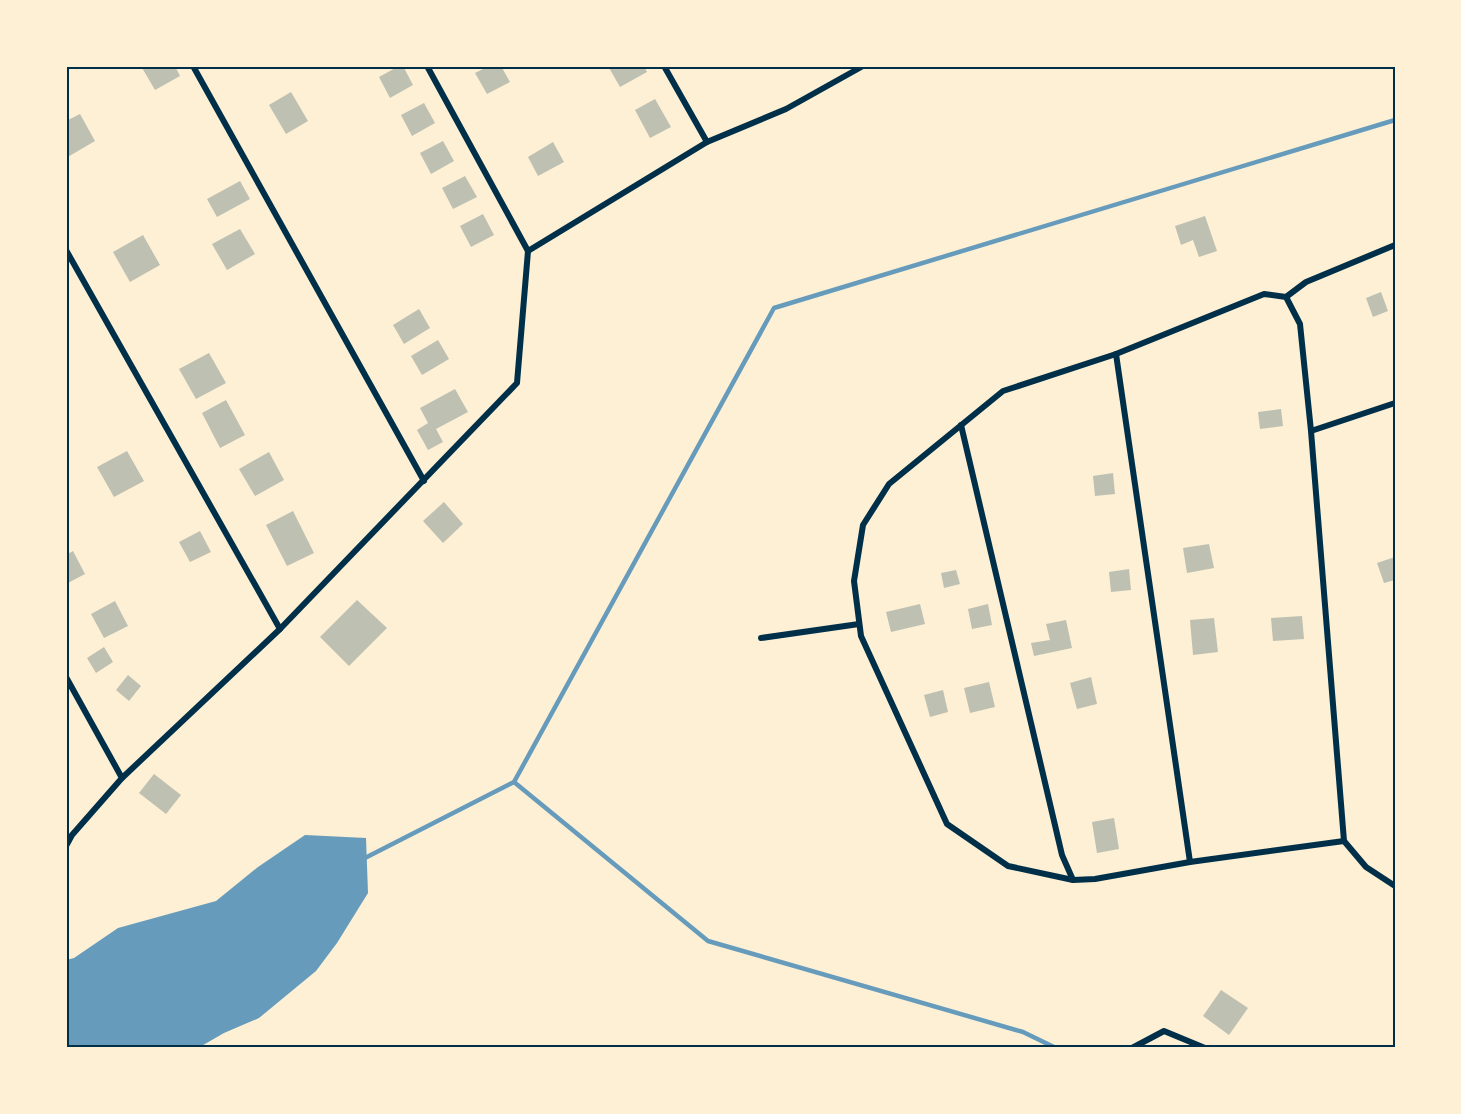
<svg xmlns="http://www.w3.org/2000/svg" width="1461" height="1114" viewBox="0 0 1461 1114" font-family="'Nunito Sans',sans-serif">
<rect width="100%" height="100%" fill="#fdf0d5"/>
<!-- water -->
<path fill="#669bbc" d="M305,835L366,838L368,893L337,943L316,971L259,1018L224,1033L198,1048H66V960L74,958L118,928L216,901L258,867Z"/>
<g fill="none" stroke-linecap="round" stroke-linejoin="round">
<!-- stream -->
<g stroke="#669bbc" stroke-width="4.5">
<path d="M514,782L708,941L1023,1032L1056,1048"/>
<path d="M363,859L514,782L774,308L1395,120"/>
</g>
</g>
<!-- building -->
<g fill="#bec0b2">
<path d="M141,66H175L180,76L155,90Z"/>
<path d="M399,66H403L413,85L390,98L379,77Z"/>
<path d="M489,66H501L510,82L487,94L475,73Z"/>
<path d="M608,66H644L647,72L620,87Z"/>
<path d="M291,92L308,121L286,134L269,105Z"/>
<path d="M655,99L671,127L650,138L635,110Z"/>
<path d="M424,103L435,123L412,136L401,115Z"/>
<path d="M80,114L95,141L66,158V121Z"/>
<path d="M443,141L454,161L431,174L420,153Z"/>
<path d="M553,142L564,162L538,176L528,157Z"/>
<path d="M465,176L477,197L453,209L442,188Z"/>
<path d="M240,181L250,199L217,217L207,199Z"/>
<path d="M483,214L494,235L471,247L460,226Z"/>
<path d="M1205,216L1217,251L1199,257L1193,240L1181,245L1175,226Z"/>
<path d="M240,229L255,254L227,270L212,244Z"/>
<path d="M143,235L160,265L130,282L113,252Z"/>
<path d="M1381,292L1388,311L1373,317L1366,298Z"/>
<path d="M419,309L430,328L404,344L393,325Z"/>
<path d="M438,340L449,359L422,375L411,356Z"/>
<path d="M209,353L226,383L196,399L179,369Z"/>
<path d="M455,389L468,412L436,429L443,442L428,450L417,430L428,423L420,408Z"/>
<path d="M226,400L245,435L220,448L202,413Z"/>
<path d="M1281,409L1283,426L1260,429L1258,412Z"/>
<path d="M127,451L144,481L114,497L97,467Z"/>
<path d="M269,452L284,480L255,496L239,469Z"/>
<path d="M1113,473L1115,494L1095,496L1093,476Z"/>
<path d="M444,502L463,524L443,543L423,521Z"/>
<path d="M293,511L314,553L287,566L266,525Z"/>
<path d="M200,531L211,552L190,562L179,542Z"/>
<path d="M1209,544L1214,568L1187,573L1183,548Z"/>
<path d="M73,551L85,574L66,584V555Z"/>
<path d="M1395,557V580L1384,583L1377,563Z"/>
<path d="M1129,569L1131,590L1111,592L1109,572Z"/>
<path d="M956,570L960,584L944,588L941,573Z"/>
<path d="M357,600L387,628L349,666L320,637Z"/>
<path d="M115,601L128,626L104,638L91,614Z"/>
<path d="M920,604L925,624L891,632L886,612Z"/>
<path d="M988,604L992,625L972,629L968,609Z"/>
<path d="M1302,616L1304,639L1273,641L1271,618Z"/>
<path d="M1214,618L1218,652L1193,655L1190,620Z"/>
<path d="M1066,620L1072,648L1034,656L1031,643L1050,640L1046,624Z"/>
<path d="M104,647L113,662L96,673L87,658Z"/>
<path d="M128,675L141,686L129,701L116,690Z"/>
<path d="M1091,677L1097,704L1077,709L1070,683Z"/>
<path d="M989,682L995,707L970,713L964,688Z"/>
<path d="M943,690L948,712L930,717L924,695Z"/>
<path d="M154,774L181,795L166,814L139,793Z"/>
<path d="M1114,818L1119,849L1097,853L1092,822Z"/>
<path d="M1221,990L1248,1008L1229,1035L1203,1016Z"/>
</g>
<g fill="none" stroke-linecap="round" stroke-linejoin="round">
<!-- minor -->
<g stroke="#003049" stroke-width="6">
<path d="M193,66L424,481"/>
<path d="M427,66L528,251"/>
<path d="M664,66L707,142"/>
<path d="M66,250L280,629"/>
<path d="M528,251L707,142L786,109L863,66"/>
<path d="M1286,297L1306,282L1395,245"/>
<path d="M1116,354L1190,862"/>
<path d="M961,425L1062,855L1073,880L1095,879L1190,862L1344,841L1366,867L1395,886"/>
<path d="M1311,431L1395,403"/>
<path d="M761,638L859,624"/>
<path d="M66,677L122,778"/>
<path d="M66,846L72,835L122,778L280,629L517,383L528,251"/>
<path d="M1073,880L1008,866L947,824L861,636L854,581L863,525L889,484L1003,391L1116,354L1264,294L1286,297L1300,324L1311,431L1344,841"/>
<path d="M1132,1048L1164,1031L1205,1048"/>
</g>
</g>
<!-- border -->
<rect width="1461" height="1114" fill="none" stroke="#fdf0d5" stroke-width="135"/>
<rect x="68" y="68" width="1326" height="978" fill="none" stroke="#003049" stroke-width="2"/>
</svg>
